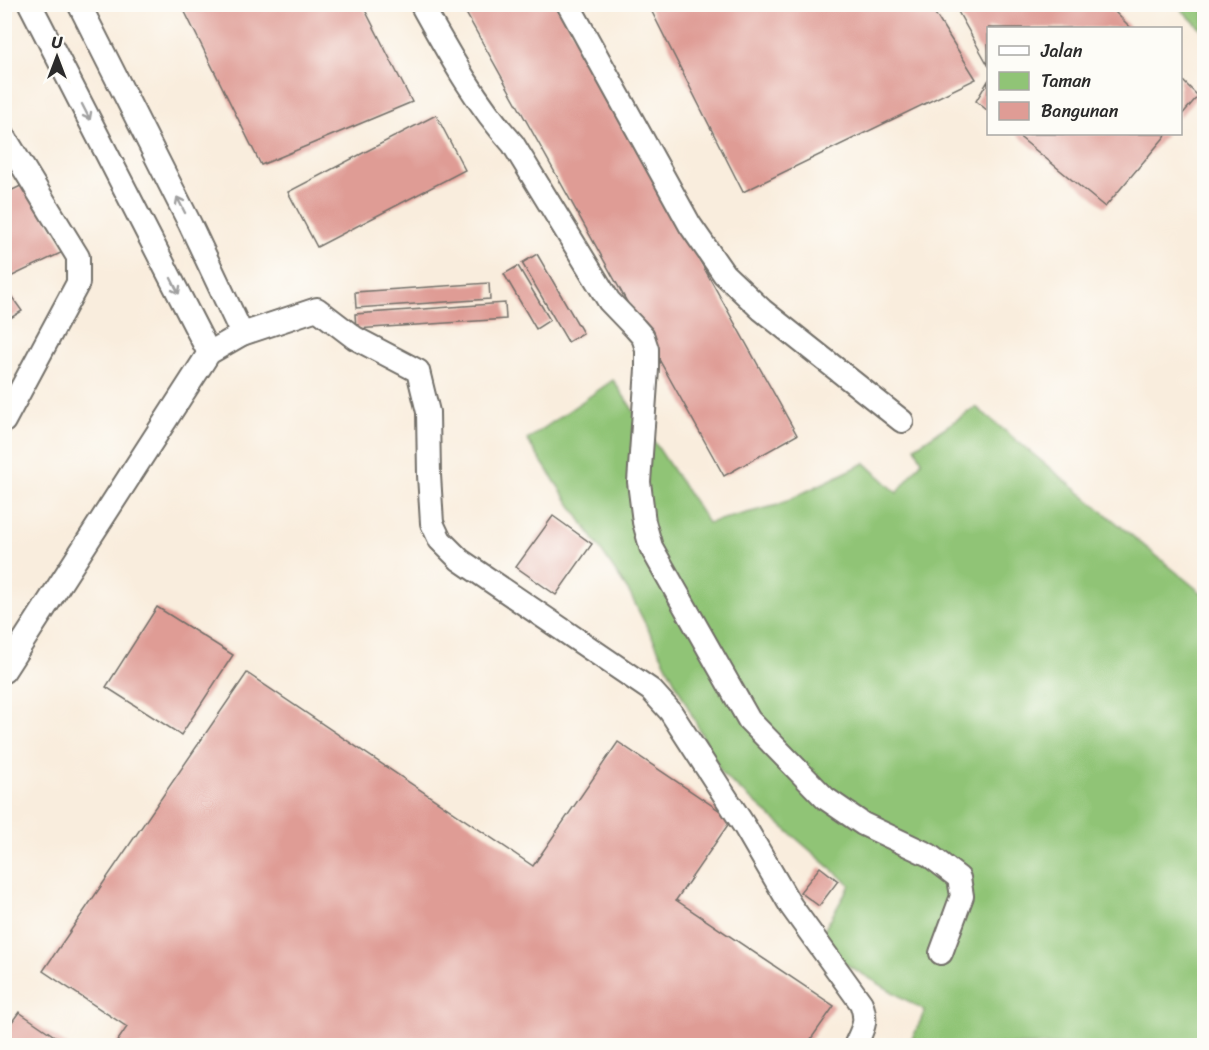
<svg xmlns="http://www.w3.org/2000/svg" width="1209" height="1050" viewBox="0 0 1209 1050" font-family="Sriracha,sans-serif">
<rect width="100%" height="100%" fill="#fdfcf7"/>
<filter id="ink" filterUnits="userSpaceOnUse"><feTurbulence type="fractalNoise" baseFrequency=".0167" numOctaves="2"/><feDisplacementMap in="SourceGraphic" scale="12" xChannelSelector="R" yChannelSelector="G"/><feConvolveMatrix kernelMatrix="1 2 1 2 8 2 1 2 1" color-interpolation-filters="sRGB"/></filter>
<filter id="wash" filterUnits="userSpaceOnUse"><feTurbulence type="fractalNoise" baseFrequency=".008" numOctaves="4" result="noise"/><feDisplacementMap in="SourceGraphic" scale="24" xChannelSelector="R" yChannelSelector="G"/><feGaussianBlur stdDeviation="1.35" result="paint"/><feColorMatrix in="noise" values="0 0 0 0 0 0 0 0 0 0 0 0 0 0 0 0 0 1.4 0 .05"/><feComposite in="paint" operator="in"/></filter>
<g filter="url(#wash)">
<rect width="100%" height="100%" fill="#f9eddd"/>
<!-- green -->
<g fill="#90c476" stroke="#5e7850" stroke-width="1.5">
<path d="M1177,5H1204V32Z"/>
<path d="M613,380L708,523L778,505L865,463L897,493L922,461L915,447L976,407L1204,595V1045H909L925,1011L815,946L850,885L722,774L629,592L527,440Z"/>
</g>
<g id="blocks">
<!-- building -->
<g fill="#df9c95">
<path d="M181,4H362L412,102L261,165Z"/>
<path d="M461,4H557L797,435L724,476Z"/>
<path d="M648,4H929L976,79L743,192Z"/>
<path d="M959,4H1107L1131,28H988V65L956,8Z"/>
<path d="M1180,78L1198,96L1180,117Z"/>
<path d="M988,81V111L976,101Z"/>
<path d="M436,115L465,170L317,247L288,192Z"/>
<path d="M1016,134H1167L1105,207Z"/>
<path d="M27,183L65,251L4,280V194Z"/>
<path d="M537,254L583,333L568,342L522,263Z"/>
<path d="M518,266L550,320L536,329L504,274Z"/>
<path d="M489,283L490,299L356,308L355,292Z"/>
<path d="M4,286L22,311L4,322Z"/>
<path d="M505,303L506,319L356,329L355,314Z"/>
<path d="M553,516L592,544L556,595L516,567Z"/>
<path d="M157,607L233,655L181,735L106,687Z"/>
<path d="M247,673L533,866L618,742L732,819L676,900L834,1006L806,1046H114L127,1027L43,971Z"/>
<path d="M820,867L838,881L819,906L800,892Z"/>
<path d="M19,1012L69,1046H4V1033Z"/>
</g>
</g>
</g>
<g filter="url(#ink)">
<use href="#blocks" fill-opacity="0" stroke="#736f69" stroke-width="1.5"/>
<g fill="none" stroke-linecap="round" stroke-linejoin="round">
<!-- minor casing -->
<g stroke="#736f69" stroke-width="26">
<g id="minor">
<path d="M30,4L209,353"/>
<path d="M79,4L190,224L242,334"/>
<path d="M421,4C449,54 475,102 513,144L609,301L635,328L643,337L647,349V369L639,482L644,522L651,547L749,720L825,798L863,824L929,855L959,878L962,896L941,953"/>
<path d="M568,4L690,225L724,274L762,310L902,421"/>
<path d="M4,136L78,257V283L4,421"/>
<path d="M4,671L209,353L242,334L317,309L355,338L418,371L428,412L429,475L432,523L440,540L460,560L651,690L670,711L745,827L791,906L861,1003C868,1022 863,1028 855,1046"/>
</g>
</g>
<!-- minor -->
<use href="#minor" stroke="#fff" stroke-width="22"/>
</g>
<!-- one-way arrows -->
<defs><path id="oneway-shaft" d="M-6 0H5M1.5-3L5.5 0L1.5 3" fill="none" stroke-width="1.6" stroke-linecap="round" stroke-linejoin="round" transform="scale(1.5)"/></defs>
<g stroke="#a0a0a0">
<use href="#oneway-shaft" transform="translate(86 112) rotate(63)"/>
<use href="#oneway-shaft" transform="translate(181 205) rotate(-117)"/>
<use href="#oneway-shaft" transform="translate(175 286) rotate(63)"/>
</g>
</g>
<!-- margin -->
<rect width="1209" height="1050" fill="none" stroke="#fdfcf7" stroke-width="24"/>
<!-- legend -->
<rect x="987" y="27" width="195" height="108" fill="#fdfcf7" stroke="#a9a8a5" stroke-width="1.5"/>
<rect x="999" y="46" width="30" height="9" fill="#ffffff" stroke="#a9a8a5" stroke-width="1.5"/>
<text x="1041" y="57" font-size="18" fill="#2b2b2b">Jalan</text>
<rect x="999" y="72" width="30" height="18" fill="#90c476" stroke="#a9a8a5" stroke-width="1.5"/>
<text x="1041" y="87" font-size="18" fill="#2b2b2b">Taman</text>
<rect x="999" y="102" width="30" height="18" fill="#df9c95" stroke="#a9a8a5" stroke-width="1.5"/>
<text x="1041" y="117" font-size="18" fill="#2b2b2b">Bangunan</text>
<!-- north arrow -->
<g transform="translate(57 57)" stroke="#fdfcf7" stroke-width="4.5" paint-order="stroke">
<path d="M0-4.5L10 22L0 15L-10 22Z" fill="#2b2b2b"/>
<text y="-9" font-size="16" font-weight="bold" text-anchor="middle" fill="#2b2b2b">U</text>
</g>
</svg>
